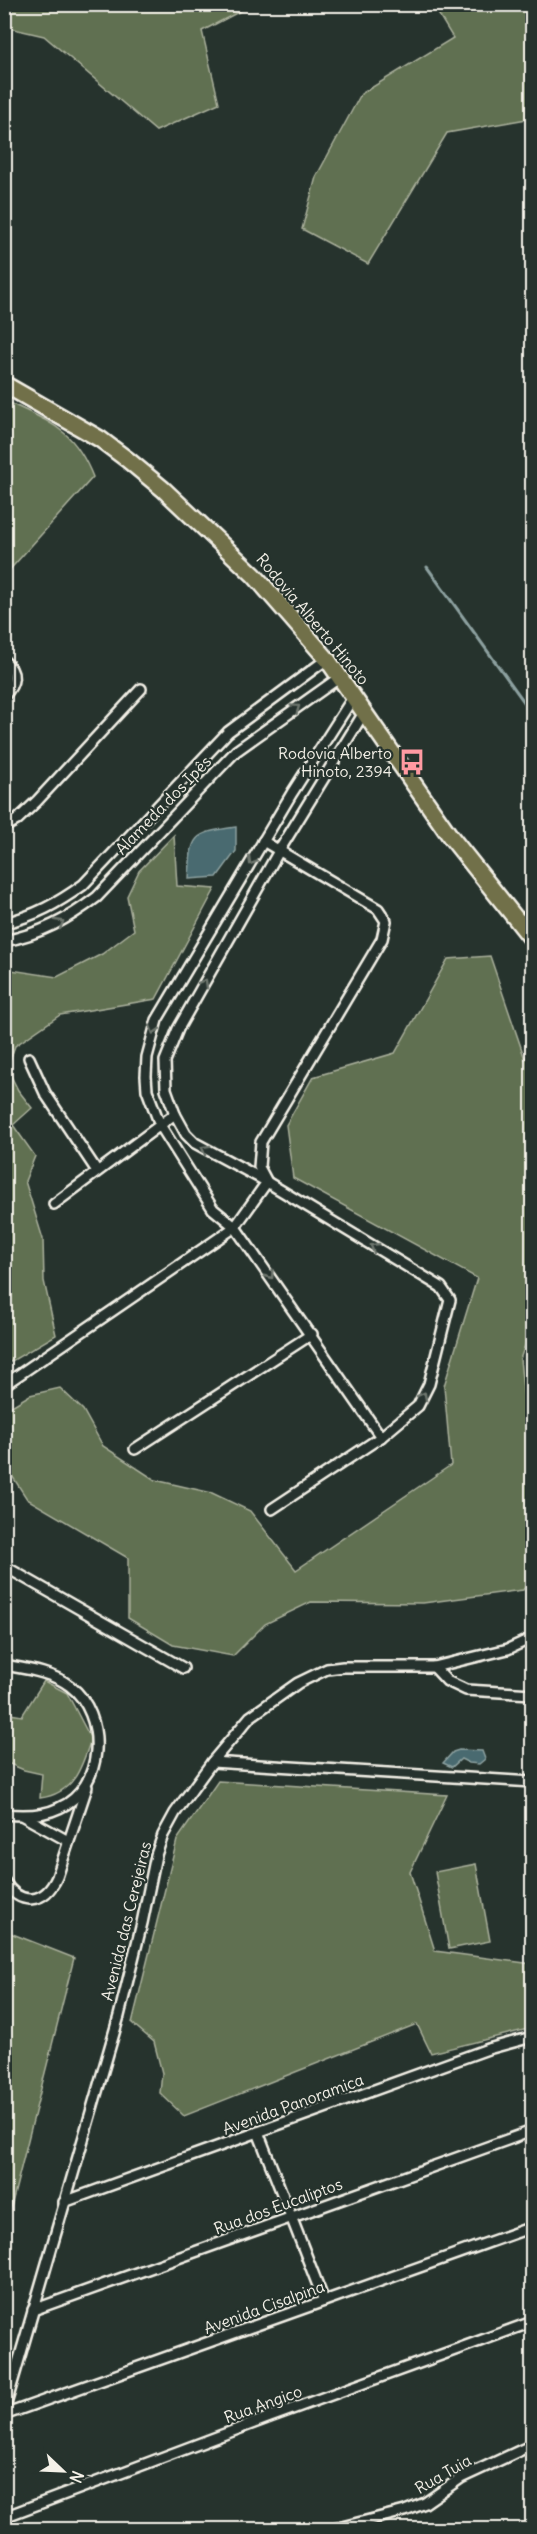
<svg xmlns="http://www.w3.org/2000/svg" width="537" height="2534" viewBox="0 0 537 2534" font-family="Delius,sans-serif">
<rect width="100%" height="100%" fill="#26332d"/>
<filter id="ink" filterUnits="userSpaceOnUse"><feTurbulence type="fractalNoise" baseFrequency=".0167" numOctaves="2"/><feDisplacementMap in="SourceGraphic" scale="12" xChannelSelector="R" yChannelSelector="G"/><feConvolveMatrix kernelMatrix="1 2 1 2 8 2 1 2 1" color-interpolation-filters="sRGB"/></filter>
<g filter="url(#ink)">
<!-- green -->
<g fill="#607051" stroke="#aab09c" stroke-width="1.5">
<path d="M5,4H251L252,5L202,31L219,103L156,131L44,36L5,27Z"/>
<path d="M433,5H532V118L447,133L368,264L302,229L316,177L361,94L453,38Z"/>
<path d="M4,400C50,423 73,427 93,477L5,575Z"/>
<path d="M174,835L177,886L215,889L156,999L60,1015L15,1046L7,1068L18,1090L32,1108L13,1125L35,1156L25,1181L43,1239L44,1281L56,1335L5,1365V969L57,977L102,954L134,930L127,896L139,871Z"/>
<path d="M490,956L525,1059L532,1042V1326L520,1359L528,1437L532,1443V1578L523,1590L423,1603L311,1602L265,1624L233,1656L173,1645L128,1618V1558L27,1499L9,1471L5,1468V1410L30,1395L60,1388L83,1410L103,1446L155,1480L212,1493L250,1511L296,1570L451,1465L444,1386L477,1278L293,1178L286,1125L313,1077L395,1053L448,959Z"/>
<path d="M44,1681L67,1693L91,1739C82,1767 74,1794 40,1798L42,1774L24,1770L5,1762L4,1713L22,1716Z"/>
<path d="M218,1781L447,1795L410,1872L435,1951L532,1964V2028L431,2053L417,2024L184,2116L160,2093L162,2073L154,2042L132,2023L177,1840Z"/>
<path d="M476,1864L490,1941L449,1949L435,1872Z"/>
<path d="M5,1931L74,1958L5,2231Z"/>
</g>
<!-- water -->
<g fill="#496b70" stroke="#8da1a0" stroke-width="1.5">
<path d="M236,827V851L217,877L189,879C191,835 192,833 236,827Z"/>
<path d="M459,1750L482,1751L485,1759L479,1764L469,1763L461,1759L452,1767L443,1763L453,1752Z"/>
</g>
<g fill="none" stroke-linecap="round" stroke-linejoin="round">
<!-- stream -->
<path stroke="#8da1a0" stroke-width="3" d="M427,567L532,713"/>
<!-- street casing -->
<g stroke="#f4f1e8" stroke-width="14">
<g id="street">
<path d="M4,661C18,672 15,684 4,696"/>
<path d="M354,696L292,793L157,1020L147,1057L146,1076L147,1090L160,1125L213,1209L235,1227L381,1437"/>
<path d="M4,827L17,820L37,801L141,689"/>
<path d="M4,923C35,916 58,903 83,885L228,732L327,659"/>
<path d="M521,925L532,911"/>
<path d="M4,941C41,934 68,919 97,897L236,751L340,677"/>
<path d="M29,1058L45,1093L97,1171"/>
<path d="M54,1204L175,1114"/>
<path d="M4,1385L235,1227L267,1182L259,1167L261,1142L382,939L386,921L378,909L263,841"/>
<path d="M135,1449L312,1334"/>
<path d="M272,1509L381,1437L418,1406L429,1384L450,1300L441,1287L262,1179L195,1143L186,1134L175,1114L166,1089L165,1061L178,1029L279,851L365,711"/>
<path d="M4,1566L183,1668"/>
<path d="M4,1665C26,1669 52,1672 70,1686C108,1715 105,1788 59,1808C43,1816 22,1816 4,1814"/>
<path d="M434,1667L447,1681L466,1690L532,1694"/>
<path d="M212,1762L532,1782"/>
<path d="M23,1816L68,1841"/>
<path d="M4,1881C20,1907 45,1904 57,1877L87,1787"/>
<path d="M258,2132L324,2301"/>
<path d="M64,2202L488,2049L532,2037"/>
<path d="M33,2310L532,2131"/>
<path d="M4,2411L119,2016L142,1923L156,1855L163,1835L175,1813L212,1762L250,1717L298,1683L327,1669L343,1667H434L508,1649L532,1638"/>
<path d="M4,2415L532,2227"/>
<path d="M4,2517L270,2417L532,2322"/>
<path d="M330,2530L405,2511L425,2503L461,2478L532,2445"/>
</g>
</g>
<!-- primary casing -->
<g stroke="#f4f1e8" stroke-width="20">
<path id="primary" d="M4,384L100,439L128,460L163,489L254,575L327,659L450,836L532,939"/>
</g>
<!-- street -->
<use href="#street" stroke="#26332d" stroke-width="9"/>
<!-- primary -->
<use href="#primary" stroke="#71704a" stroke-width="15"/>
</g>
<!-- one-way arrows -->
<defs><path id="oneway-chevron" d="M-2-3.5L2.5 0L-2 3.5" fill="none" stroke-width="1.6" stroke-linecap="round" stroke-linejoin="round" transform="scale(1.5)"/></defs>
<g stroke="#6e766e">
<use href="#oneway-chevron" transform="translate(296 708) rotate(-35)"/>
<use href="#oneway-chevron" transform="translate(252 861) rotate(121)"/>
<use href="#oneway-chevron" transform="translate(60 923) rotate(-30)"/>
<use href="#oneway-chevron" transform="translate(204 983) rotate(-60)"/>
<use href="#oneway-chevron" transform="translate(154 1030) rotate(108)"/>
<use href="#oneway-chevron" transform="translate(205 1149) rotate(-151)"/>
<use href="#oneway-chevron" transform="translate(374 1247) rotate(-149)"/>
<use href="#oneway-chevron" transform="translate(270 1275) rotate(54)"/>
<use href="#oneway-chevron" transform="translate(423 1396) rotate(-62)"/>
</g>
</g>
<!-- icons -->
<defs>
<g id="bus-bare" transform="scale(2.07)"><path d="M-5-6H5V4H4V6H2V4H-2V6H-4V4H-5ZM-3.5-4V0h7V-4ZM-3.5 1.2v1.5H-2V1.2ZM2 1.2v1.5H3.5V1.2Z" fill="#ff9aa2" stroke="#26332d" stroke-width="2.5" paint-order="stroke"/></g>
</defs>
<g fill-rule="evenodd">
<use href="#bus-bare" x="412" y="762"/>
</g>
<g text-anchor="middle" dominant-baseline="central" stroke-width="4.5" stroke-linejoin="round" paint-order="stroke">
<!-- street labels -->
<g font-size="16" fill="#f4f1e8" stroke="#26332d">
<text transform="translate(313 619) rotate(50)">Rodovia Alberto Hinoto</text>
<text transform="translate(163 805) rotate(-46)">Alameda dos Ipês</text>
<text transform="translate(126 1921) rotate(-76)">Avenida das Cerejeiras</text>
<text transform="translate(293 2104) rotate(-20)">Avenida Panoramica</text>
<text transform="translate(278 2206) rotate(-20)">Rua dos Eucaliptos</text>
<text transform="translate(264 2307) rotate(-20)">Avenida Cisalpina</text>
<text transform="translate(263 2404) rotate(-20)">Rua Angico</text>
<text transform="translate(443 2474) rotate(-30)">Rua Tuia</text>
</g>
<!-- poi labels -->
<g font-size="16" fill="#f4f1e8" stroke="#26332d" text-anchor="end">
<text x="392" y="753">Rodovia Alberto<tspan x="392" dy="18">Hinoto, 2394</tspan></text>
</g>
</g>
<!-- margin -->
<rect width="537" height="2534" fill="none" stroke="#26332d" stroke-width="24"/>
<rect x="12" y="12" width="513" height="2510" fill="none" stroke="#f4f1e8" stroke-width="2" filter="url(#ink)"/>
<!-- north arrow -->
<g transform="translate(63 2471) rotate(113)" stroke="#26332d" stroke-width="4.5" paint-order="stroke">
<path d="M0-4.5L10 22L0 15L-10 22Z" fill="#f4f1e8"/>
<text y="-9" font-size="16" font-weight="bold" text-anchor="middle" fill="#f4f1e8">N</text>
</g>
</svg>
